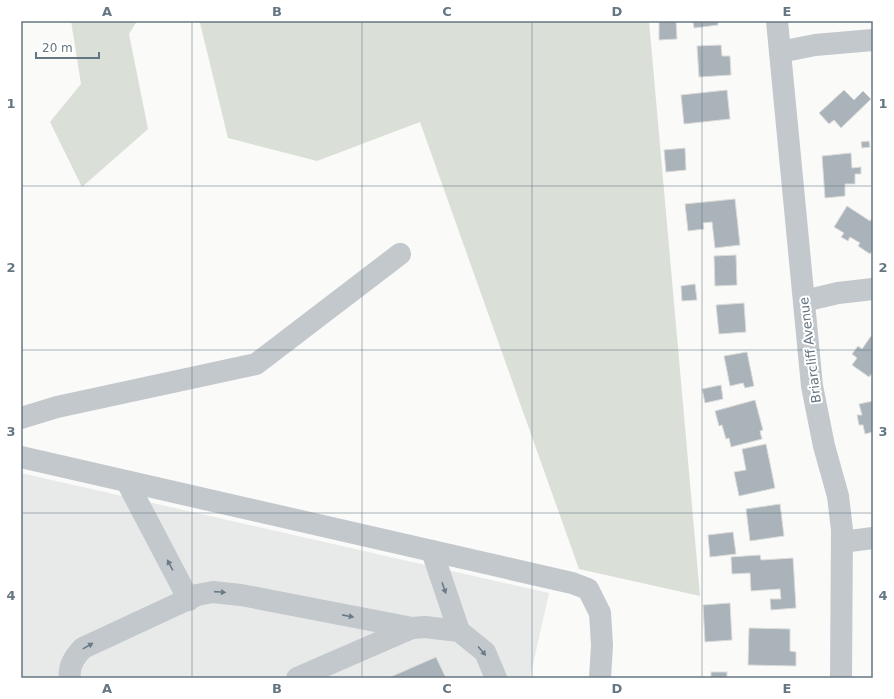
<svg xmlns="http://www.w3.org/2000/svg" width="894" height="699" viewBox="0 0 894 699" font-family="'DejaVu Sans',sans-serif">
<rect width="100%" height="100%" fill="#fafaf8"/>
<!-- built -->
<path fill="#e8e9e9" d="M21,473L549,593L530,678H21Z"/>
<!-- green -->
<g fill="#dadfd7">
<path d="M71,21H137L129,34L148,129L82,187L50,122L81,84Z"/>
<path d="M198,21H649L700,596L579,569L420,122L317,161L228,138L200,23Z"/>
</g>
<!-- building -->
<g fill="#aab3b9" stroke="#dcdcda">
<path d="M659,21H676L677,39L659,40Z"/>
<path d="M693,21H718V25L694,28Z"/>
<path d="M721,45L722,56H730L731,75L699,77L697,46Z"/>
<path d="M727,90L730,119L684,124L681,95Z"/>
<path d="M844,90L854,100L863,91L871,99L841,128L834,120L829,124L819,113Z"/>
<path d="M869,141L870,147L862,148L861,142Z"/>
<path d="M685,148L686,170L666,172L664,150Z"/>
<path d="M851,153L852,168L861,167V174H855V184H845V196L825,198L822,156Z"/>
<path d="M735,199L740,245L715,248L712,222L703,223L704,229L688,231L685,204Z"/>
<path d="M847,206L870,221L873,217V250L870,254L858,246L860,243L850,237L848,241L841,237L844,233L834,227Z"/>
<path d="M736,255L737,285L715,286L714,256Z"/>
<path d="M695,284L697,300L682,301L681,286Z"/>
<path d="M744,303L746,332L719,334L716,305Z"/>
<path d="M871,336L873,338V372L869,377L852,365L857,358L852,354L858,346L862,349Z"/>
<path d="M747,352L754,386L745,388L743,383L730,386L724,356Z"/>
<path d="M721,385L723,399L705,403L702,389Z"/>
<path d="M755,400L763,430L760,431L762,439L731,447L729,438L726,439L722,425L719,426L715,411Z"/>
<path d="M873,401V432L865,434L863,425H859L857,415H862L859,404Z"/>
<path d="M766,444L775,488L739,496L734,472L746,470L742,449Z"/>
<path d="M780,504L784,536L750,541L746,509Z"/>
<path d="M733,532L736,554L710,557L708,535Z"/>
<path d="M760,555L761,560L793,558L796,608L771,610L770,599H781L780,589L751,591L750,573L732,574L731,557Z"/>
<path d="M730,603L732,640L705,642L703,605Z"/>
<path d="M749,628L790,629V651L796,652V666L748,665Z"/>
<path d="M436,657L446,678H388Z"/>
<rect x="711" y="672" width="16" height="6"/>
</g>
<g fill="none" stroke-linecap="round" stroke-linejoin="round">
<!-- minor -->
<g stroke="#c3c8cc" stroke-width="22">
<path d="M777,21L812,386L824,446L838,496L842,530L841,678"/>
<path d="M780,52L815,45L873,40"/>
<path d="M804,301L838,293L873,289"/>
<path d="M21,418L57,407L256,364L400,254"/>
<path d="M21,457L572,583L588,589L600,613L602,645L600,678"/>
<path d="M127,482L189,600"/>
<path d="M842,542L873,538"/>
<path d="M432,551L459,631"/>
<path d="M70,678C68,666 75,656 83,648L197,595L213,592L241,595L412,628L425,627L459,631L485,652L496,678"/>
<path d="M297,678L412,628"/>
</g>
</g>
<!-- one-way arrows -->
<defs><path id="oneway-solid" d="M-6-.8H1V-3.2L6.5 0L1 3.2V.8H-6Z"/></defs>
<g fill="#6a7a87">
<use href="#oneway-solid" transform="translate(170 565) rotate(-118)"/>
<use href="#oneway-solid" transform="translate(444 588) rotate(71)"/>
<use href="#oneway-solid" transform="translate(220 592) rotate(4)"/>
<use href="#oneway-solid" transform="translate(348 616) rotate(11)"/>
<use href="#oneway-solid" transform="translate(88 646) rotate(-29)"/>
<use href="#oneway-solid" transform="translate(482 651) rotate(50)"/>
</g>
<!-- grid -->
<path fill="none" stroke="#657683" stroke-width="1" stroke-opacity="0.55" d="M192,21V678M362,21V678M532,21V678M702,21V678M21,186H873M21,350H873M21,513H873"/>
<g text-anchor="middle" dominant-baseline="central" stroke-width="4" stroke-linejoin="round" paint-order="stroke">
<!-- street labels -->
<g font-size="13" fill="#657683" stroke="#fff">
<text transform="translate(810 350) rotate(-97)">Briarcliff Avenue</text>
</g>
</g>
<!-- border -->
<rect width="894" height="699" fill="none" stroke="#ffffff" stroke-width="44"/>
<!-- scale -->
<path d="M36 52v6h63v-6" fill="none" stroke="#657683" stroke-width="2"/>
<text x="42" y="52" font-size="12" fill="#657683" stroke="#ffffff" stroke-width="3" paint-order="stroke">20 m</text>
<rect x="22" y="22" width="850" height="655" fill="none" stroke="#657683" stroke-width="1.5"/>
<g font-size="13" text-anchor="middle" font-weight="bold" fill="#657683">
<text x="107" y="16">A</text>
<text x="277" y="16">B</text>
<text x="447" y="16">C</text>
<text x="617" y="16">D</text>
<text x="787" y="16">E</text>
<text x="11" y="108">1</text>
<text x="883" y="108">1</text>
<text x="11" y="272">2</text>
<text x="883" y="272">2</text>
<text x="11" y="436">3</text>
<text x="883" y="436">3</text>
<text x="11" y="600">4</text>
<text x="883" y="600">4</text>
<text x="107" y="693">A</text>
<text x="277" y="693">B</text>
<text x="447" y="693">C</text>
<text x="617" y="693">D</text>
<text x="787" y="693">E</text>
</g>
</svg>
